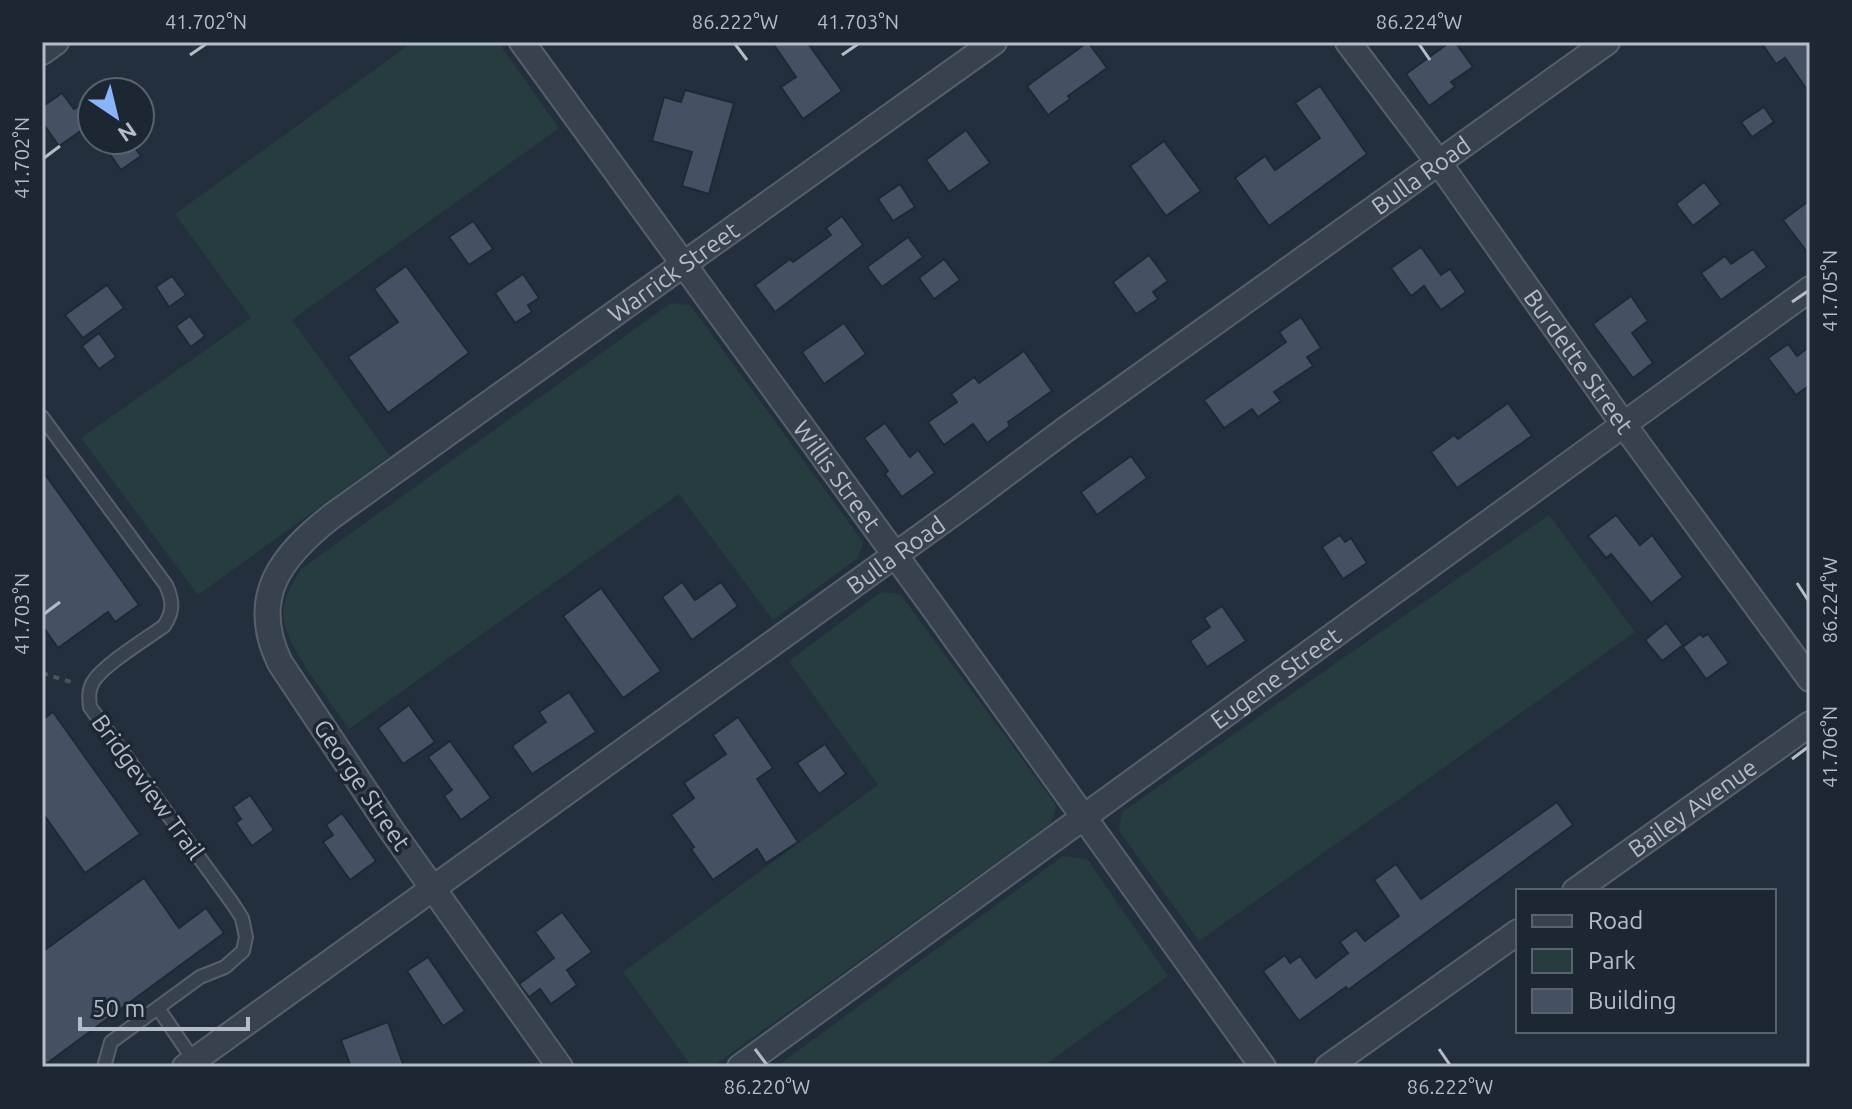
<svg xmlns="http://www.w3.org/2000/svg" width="1852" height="1109" viewBox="0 0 1852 1109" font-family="Ubuntu,sans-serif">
<rect width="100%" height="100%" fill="#242f3e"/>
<!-- green -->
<g fill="#263c3f">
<path d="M413,42H498L559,128L292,320L390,456L198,595L81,438L251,318L175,214Z"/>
<path d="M671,303L690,305L863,542L858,558L773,620L679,494L349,729C332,703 284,645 283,615C283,599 293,582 301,569Z"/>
<path d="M1549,515L1635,632L1199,941L1119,831L1122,812Z"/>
<path d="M881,592L900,594L1056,805L1051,823L712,1067H692L623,972L878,785L789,661Z"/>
<path d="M1063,856L1087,859L1168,976L1042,1067H776Z"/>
</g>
<!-- building -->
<g fill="#455162" stroke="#1f2835" stroke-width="2">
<path d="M772,42H807L842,91L803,119L781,87L796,77Z"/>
<path d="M1088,42L1107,68L1068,96L1070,99L1048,115L1027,86Z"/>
<path d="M1450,42H1455L1473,67L1451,82L1455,87L1429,106L1406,74Z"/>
<path d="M1761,42H1810V94L1785,58L1776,64Z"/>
<path d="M1320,86L1367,154L1269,226L1235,178L1265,156L1275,170L1320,138L1295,103Z"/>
<path d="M685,90L734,103L709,194L682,186L692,152L652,141L664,97L681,102Z"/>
<path d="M62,93L74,109L92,96V123L59,146L42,122V107Z"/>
<path d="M1764,107L1774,122L1752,137L1741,122Z"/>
<path d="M966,130L990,163L949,192L926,160Z"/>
<path d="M100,140H129L141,156L121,170Z"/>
<path d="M1164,141L1201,191L1166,216L1130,166Z"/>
<path d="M1704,182L1721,204L1693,226L1676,204Z"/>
<path d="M900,184L915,207L893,221L878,199Z"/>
<path d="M1810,200V256L1783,220Z"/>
<path d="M842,216L863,245L775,312L755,285L790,259L793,262L831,235L826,228Z"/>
<path d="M473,221L493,249L469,265L449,237Z"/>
<path d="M908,237L923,257L882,287L867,267Z"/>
<path d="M1421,247L1441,275L1450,269L1466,292L1441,310L1424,286L1411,296L1391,268Z"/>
<path d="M1753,249L1767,267L1721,300L1701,273L1725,256L1731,264Z"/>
<path d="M1149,255L1168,281L1153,292L1158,299L1136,314L1113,282Z"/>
<path d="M944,259L960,280L934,299L919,278Z"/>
<path d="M406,266L469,353L388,413L348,357L398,322L374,289Z"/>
<path d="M523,274L539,298L528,305L532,312L515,323L495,293Z"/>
<path d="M172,276L186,295L169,307L156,287Z"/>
<path d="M107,285L124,308L83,338L65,315Z"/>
<path d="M1631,296L1648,321L1632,333L1653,363L1633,378L1593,324Z"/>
<path d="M190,316L205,336L191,347L176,326Z"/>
<path d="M1301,317L1321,348L1307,357L1313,366L1274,392L1281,401L1258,417L1252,409L1224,428L1204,400L1286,342L1279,332Z"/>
<path d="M844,323L866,354L824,384L802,352Z"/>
<path d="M99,333L116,357L99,369L82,346Z"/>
<path d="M1788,344L1797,356L1810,346V385L1796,395L1768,358Z"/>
<path d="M1024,351L1052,391L1008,422L1010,426L987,443L973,424L944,445L928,422L957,402L951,394L974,377L979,383Z"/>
<path d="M1508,403L1532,436L1457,488L1431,452L1454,435L1458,439Z"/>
<path d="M885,423L910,457L918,450L935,473L902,497L885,474L888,471L864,438Z"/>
<path d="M1131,456L1147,478L1097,515L1081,492Z"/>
<path d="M42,470L139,605L115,622L108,612L58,648L42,625Z"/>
<path d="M1616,515L1640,545L1652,535L1683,577L1651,603L1611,554L1606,558L1588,536Z"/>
<path d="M1340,535L1345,542L1351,538L1367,563L1343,579L1322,547Z"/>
<path d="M682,582L695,600L721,582L738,606L692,640L662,597Z"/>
<path d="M601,588L661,671L623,698L563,616Z"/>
<path d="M1222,606L1246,641L1207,667L1190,641L1210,627L1204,618Z"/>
<path d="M1666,623L1683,645L1662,661L1645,640Z"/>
<path d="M1700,634L1703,637L1708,634L1729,663L1706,679L1683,647Z"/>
<path d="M569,692L596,732L532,774L512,746L546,722L539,712Z"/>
<path d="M409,705L435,742L403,764L378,728Z"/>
<path d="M53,712L140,834L85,873L42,812V720Z"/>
<path d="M738,717L773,768L757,779L798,842L766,863L757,849L713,880L691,849L694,847L671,815L694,798L684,783L726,754L713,735Z"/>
<path d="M450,741L491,798L461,820L444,796L452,790L428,757Z"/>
<path d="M825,744L846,774L819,794L797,763Z"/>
<path d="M250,795L274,830L252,846L236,823L241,819L233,807Z"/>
<path d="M1557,802L1573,825L1348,990L1346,987L1299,1021L1263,971L1285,955L1290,963L1300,956L1316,978L1348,953L1340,942L1356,930L1365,941L1399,916L1374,880L1396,864L1421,899Z"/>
<path d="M342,813L376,861L350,880L323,842L333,835L326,825Z"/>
<path d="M144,878L179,928L206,908L224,933L42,1067V952Z"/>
<path d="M562,912L592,952L567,970L577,985L551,1004L540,989L529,997L519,984L554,958L535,932Z"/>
<path d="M428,957L465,1011L443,1026L407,971Z"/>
<path d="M388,1022L404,1067H351L341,1040Z"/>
</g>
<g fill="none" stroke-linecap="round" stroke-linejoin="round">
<!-- service casing -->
<g stroke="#565f6c" stroke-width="16">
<g id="service">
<path d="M42,417L166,585C173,601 174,611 164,626C146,639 103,665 93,682C88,691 89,698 90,707L233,904L242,918L246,937L243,951L225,967L200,977L111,1042L104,1067"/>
<path d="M158,1008L194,1061"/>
</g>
</g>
<!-- minor casing -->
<g stroke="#565f6c" stroke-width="28">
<g id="minor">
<path id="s1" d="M522,42L933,607L1263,1067"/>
<path id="s2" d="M1348,42L1439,163L1624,425L1810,679"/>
<path d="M42,52L56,42"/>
<path id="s3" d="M1575,891L1810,724"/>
<path id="s4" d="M185,1067L959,509L1066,429L1607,42"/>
<path id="s5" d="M560,1067L392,831L280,663C248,597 281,556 332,516L994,42"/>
<path id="s6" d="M740,1067L1810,289"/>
<path d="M1328,1067L1518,932"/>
</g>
</g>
<!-- path -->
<path stroke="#44595c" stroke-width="4" stroke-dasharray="6 6" stroke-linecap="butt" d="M42,673L74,683"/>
<!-- service -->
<use href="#service" stroke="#38414e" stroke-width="12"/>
<!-- minor -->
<use href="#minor" stroke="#38414e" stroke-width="24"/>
</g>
<!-- ticks -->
<path fill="none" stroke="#b4bcc9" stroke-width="3" d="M735,44L747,60M1419,44L1430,60M190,55L206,44M842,55L858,44M44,158L60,146M1792,302L1808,291M1797,583L1808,600M44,614L60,602M1792,759L1808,747M755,1049L767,1065M1439,1049L1450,1065"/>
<g text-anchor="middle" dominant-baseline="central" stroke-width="7" stroke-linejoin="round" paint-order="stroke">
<!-- street labels -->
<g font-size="24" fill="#b4bcc9" stroke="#1d2633">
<text stroke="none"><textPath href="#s4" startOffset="1524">Bulla Road</textPath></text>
<text stroke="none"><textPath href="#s5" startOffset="1084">Warrick Street</textPath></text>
<text stroke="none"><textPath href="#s2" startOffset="394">Burdette Street</textPath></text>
<text stroke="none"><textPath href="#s1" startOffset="536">Willis Street</textPath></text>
<text stroke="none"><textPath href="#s4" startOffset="876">Bulla Road</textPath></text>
<text stroke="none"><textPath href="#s6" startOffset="662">Eugene Street</textPath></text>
<text transform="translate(362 785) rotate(56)">George Street</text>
<text transform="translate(148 787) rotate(54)">Bridgeview Trail</text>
<text stroke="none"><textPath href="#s3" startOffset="144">Bailey Avenue</textPath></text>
</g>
</g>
<!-- border -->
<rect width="1852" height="1109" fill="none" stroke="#1d2633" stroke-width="88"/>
<!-- legend -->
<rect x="1516" y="889" width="260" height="144" fill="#1d2633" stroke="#59626f" stroke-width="2"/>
<rect x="1532" y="915" width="40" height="12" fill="#38414e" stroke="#59626f" stroke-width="2"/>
<text x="1588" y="929" font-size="24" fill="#b4bcc9">Road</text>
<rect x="1532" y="949" width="40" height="24" fill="#263c3f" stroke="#59626f" stroke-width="2"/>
<text x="1588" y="969" font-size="24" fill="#b4bcc9">Park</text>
<rect x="1532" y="989" width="40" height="24" fill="#455162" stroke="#59626f" stroke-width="2"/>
<text x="1588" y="1009" font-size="24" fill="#b4bcc9">Building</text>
<!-- north arrow -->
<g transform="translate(116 116) rotate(145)"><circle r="38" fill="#1d2633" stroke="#59626f" stroke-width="2"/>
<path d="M0-6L14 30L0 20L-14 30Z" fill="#8ab4f8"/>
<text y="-12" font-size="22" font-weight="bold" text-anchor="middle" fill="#b4bcc9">N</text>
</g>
<!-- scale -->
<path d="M80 1017v12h168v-12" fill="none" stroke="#b4bcc9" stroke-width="4"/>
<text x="92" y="1017" font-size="24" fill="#b4bcc9" stroke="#1d2633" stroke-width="6" paint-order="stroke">50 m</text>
<rect x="44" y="44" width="1764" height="1021" fill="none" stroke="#b4bcc9" stroke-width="3"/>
<g font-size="20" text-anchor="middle" fill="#b4bcc9">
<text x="206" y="29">41.702°N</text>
<text x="735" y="29">86.222°W</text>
<text x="858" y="29">41.703°N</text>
<text x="1419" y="29">86.224°W</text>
<text transform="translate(22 158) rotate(-90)" y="7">41.702°N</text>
<text transform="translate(1830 291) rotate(-90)" y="7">41.705°N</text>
<text transform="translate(1830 600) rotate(-90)" y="7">86.224°W</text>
<text transform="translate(22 614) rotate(-90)" y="7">41.703°N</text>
<text transform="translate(1830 747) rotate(-90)" y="7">41.706°N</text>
<text x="767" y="1094">86.220°W</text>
<text x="1450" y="1094">86.222°W</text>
</g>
</svg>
